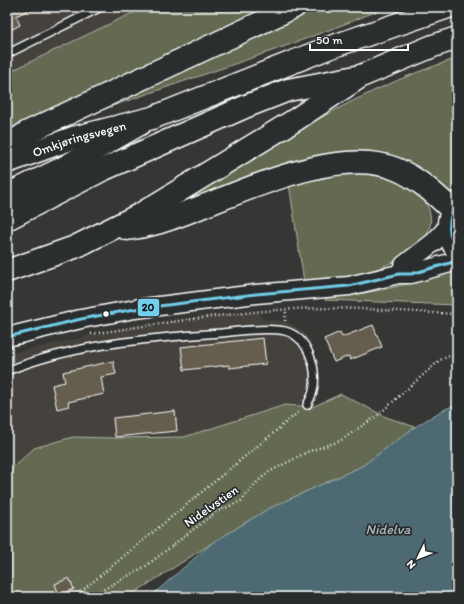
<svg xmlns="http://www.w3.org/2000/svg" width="464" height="604" viewBox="0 0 464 604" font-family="Itim,sans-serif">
<rect width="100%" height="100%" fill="#363734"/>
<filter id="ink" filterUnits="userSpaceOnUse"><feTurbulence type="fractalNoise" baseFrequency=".025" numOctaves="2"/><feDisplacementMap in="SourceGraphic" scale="8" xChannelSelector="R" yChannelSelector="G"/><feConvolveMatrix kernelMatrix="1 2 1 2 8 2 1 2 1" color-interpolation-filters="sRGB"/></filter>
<g filter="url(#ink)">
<!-- built -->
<g fill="#44423c">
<path d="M7,7H347L7,134Z"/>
<path d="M258,312L264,320H276L290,323L302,331L311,342L320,380L319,395L312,407L285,405L184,437L112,438L73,437L12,467L7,473V354L143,324L212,315Z"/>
</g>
<!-- green -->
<g fill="#636b51" stroke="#b1b5a8">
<path d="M145,7H274L7,133V73Z"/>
<path d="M307,7H387C289,48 187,79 87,115Z"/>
<path d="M455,59L457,71V184L448,193L379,155L162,216C255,155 348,93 455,59Z"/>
<path d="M363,172C373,174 385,175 396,179C420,187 441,213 425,238C418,248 402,258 391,263C364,276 333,280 304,282L289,184L315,176Z"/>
<path d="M453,272L457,273V305L325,300L326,297C351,295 375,292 399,286C418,282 433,273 453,272Z"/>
<path d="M341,394L386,417L415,427L362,466L268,509L212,543L128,597H7V473L34,448L73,437L112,438L184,437L285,405L312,407Z"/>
</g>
<!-- water -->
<path fill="#4e6b72" stroke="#95a6aa" d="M457,404V593L451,597H150L212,543L268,509L362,466L415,427L441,411Z"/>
<!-- building -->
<g fill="#655d4d" stroke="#fff">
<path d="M7,7H35L16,16L20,25L7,32Z"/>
<path d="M373,325L382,347L350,360L349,356L334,362L324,339L340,332L342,337Z"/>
<path d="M263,338L266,364L229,368V365L184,370L181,347Z"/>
<path d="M113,361L116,374L101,377L104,394L68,402L69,406L57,409L52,385L65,382L63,372Z"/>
<path d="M175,411L177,431L115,437L113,418Z"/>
<path d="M69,578L74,589L59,595L55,584Z"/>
</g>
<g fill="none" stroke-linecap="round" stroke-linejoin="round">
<!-- service casing -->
<g stroke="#fff" stroke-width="10">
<g id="service">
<path d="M7,54L101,7"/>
<path d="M7,371C73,344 150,338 221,333C238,331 269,327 285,331C309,337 318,370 313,391C312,396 309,401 307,405"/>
</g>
</g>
<!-- tertiary casing -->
<g stroke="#fff" stroke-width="21">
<g id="tertiary">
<path d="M399,274L404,265L434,242L448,227"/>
<path d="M7,337L81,319L135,309L256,294L349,286L399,274H411L457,261"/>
</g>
</g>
<!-- primary casing -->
<g stroke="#fff" stroke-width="25">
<g id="primary">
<path d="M7,195L61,169L140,124"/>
<path d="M7,219L102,170L247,106L288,90L361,76"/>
</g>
</g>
<!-- trunk casing -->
<g stroke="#fff" stroke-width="25">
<g id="trunk">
<path d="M7,146L28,132L294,7"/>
<path id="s1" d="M7,162L73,138L152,118L328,48L448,7"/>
<path d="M457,203C446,218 446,235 457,250"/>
<path d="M127,229C140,227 153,225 166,220C227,200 333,143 396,169C418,178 435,194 452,210"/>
<path d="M7,271L75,247L141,214L295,120L361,76L433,46L457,38"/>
</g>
</g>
<!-- path -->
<g stroke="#fff" stroke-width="2.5" stroke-dasharray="1 3" stroke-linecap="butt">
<path d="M285,321L286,310"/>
<path d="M91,334C158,324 225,313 293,309C348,306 402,312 457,314"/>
<path d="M78,594L300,411"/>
<path d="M69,597L78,594L97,593L146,566L216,512L241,501L258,481L269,472L307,452L340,441L378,415L440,360L457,353"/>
</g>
<!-- service -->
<use href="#service" stroke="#2a2d2e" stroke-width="7"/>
<!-- tertiary -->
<use href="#tertiary" stroke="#2a2d2e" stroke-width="18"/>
<!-- primary -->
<use href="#primary" stroke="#2a2d2e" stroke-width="22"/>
<!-- trunk -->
<use href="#trunk" stroke="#2a2d2e" stroke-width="22"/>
<!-- bus-1 casing -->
<g stroke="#2a2d2e" stroke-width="6">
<g id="bus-1">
<path d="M457,203C447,219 447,234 457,250"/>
<path d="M7,337L81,319L135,309L256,294L349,286L399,274H411L457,261"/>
</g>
</g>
<!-- bus-1 -->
<use href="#bus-1" stroke="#71cfeb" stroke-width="3"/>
</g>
</g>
<!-- markers -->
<circle fill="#fff" stroke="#2a2d2e" stroke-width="1.5" cx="106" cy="314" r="3.5"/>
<g text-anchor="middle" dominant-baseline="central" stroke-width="3.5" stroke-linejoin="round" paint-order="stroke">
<!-- street labels -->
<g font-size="13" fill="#fff" stroke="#2a2d2e">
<text stroke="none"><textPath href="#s1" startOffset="76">Omkjøringsvegen</textPath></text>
<text transform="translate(211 506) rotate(-35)">Nidelvstien</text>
</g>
<!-- water labels -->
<g font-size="14" font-style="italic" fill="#a6b5b8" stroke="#2a2d2e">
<text x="388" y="529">Nidelva</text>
</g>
</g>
<rect stroke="#2a2d2e" stroke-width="1.5" x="137" y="298" width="23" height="19" rx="4" fill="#71cfeb"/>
<g font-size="11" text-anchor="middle" font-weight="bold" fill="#111">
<text x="148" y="311">20</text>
</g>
<!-- margin -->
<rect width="464" height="604" fill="none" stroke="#2a2d2e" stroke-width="24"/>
<rect x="12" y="12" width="440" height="580" fill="none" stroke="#fff" stroke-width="1.5" filter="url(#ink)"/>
<!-- north arrow -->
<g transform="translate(418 558) rotate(227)" stroke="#2a2d2e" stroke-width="3" paint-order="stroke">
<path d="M0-3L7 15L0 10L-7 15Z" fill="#ffffff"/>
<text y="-6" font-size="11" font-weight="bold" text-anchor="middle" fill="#ffffff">N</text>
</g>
<!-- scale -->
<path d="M310 44v6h98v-6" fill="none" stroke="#ffffff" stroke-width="2"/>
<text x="316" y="44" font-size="12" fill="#ffffff" stroke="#2a2d2e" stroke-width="3" paint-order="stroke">50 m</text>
</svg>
